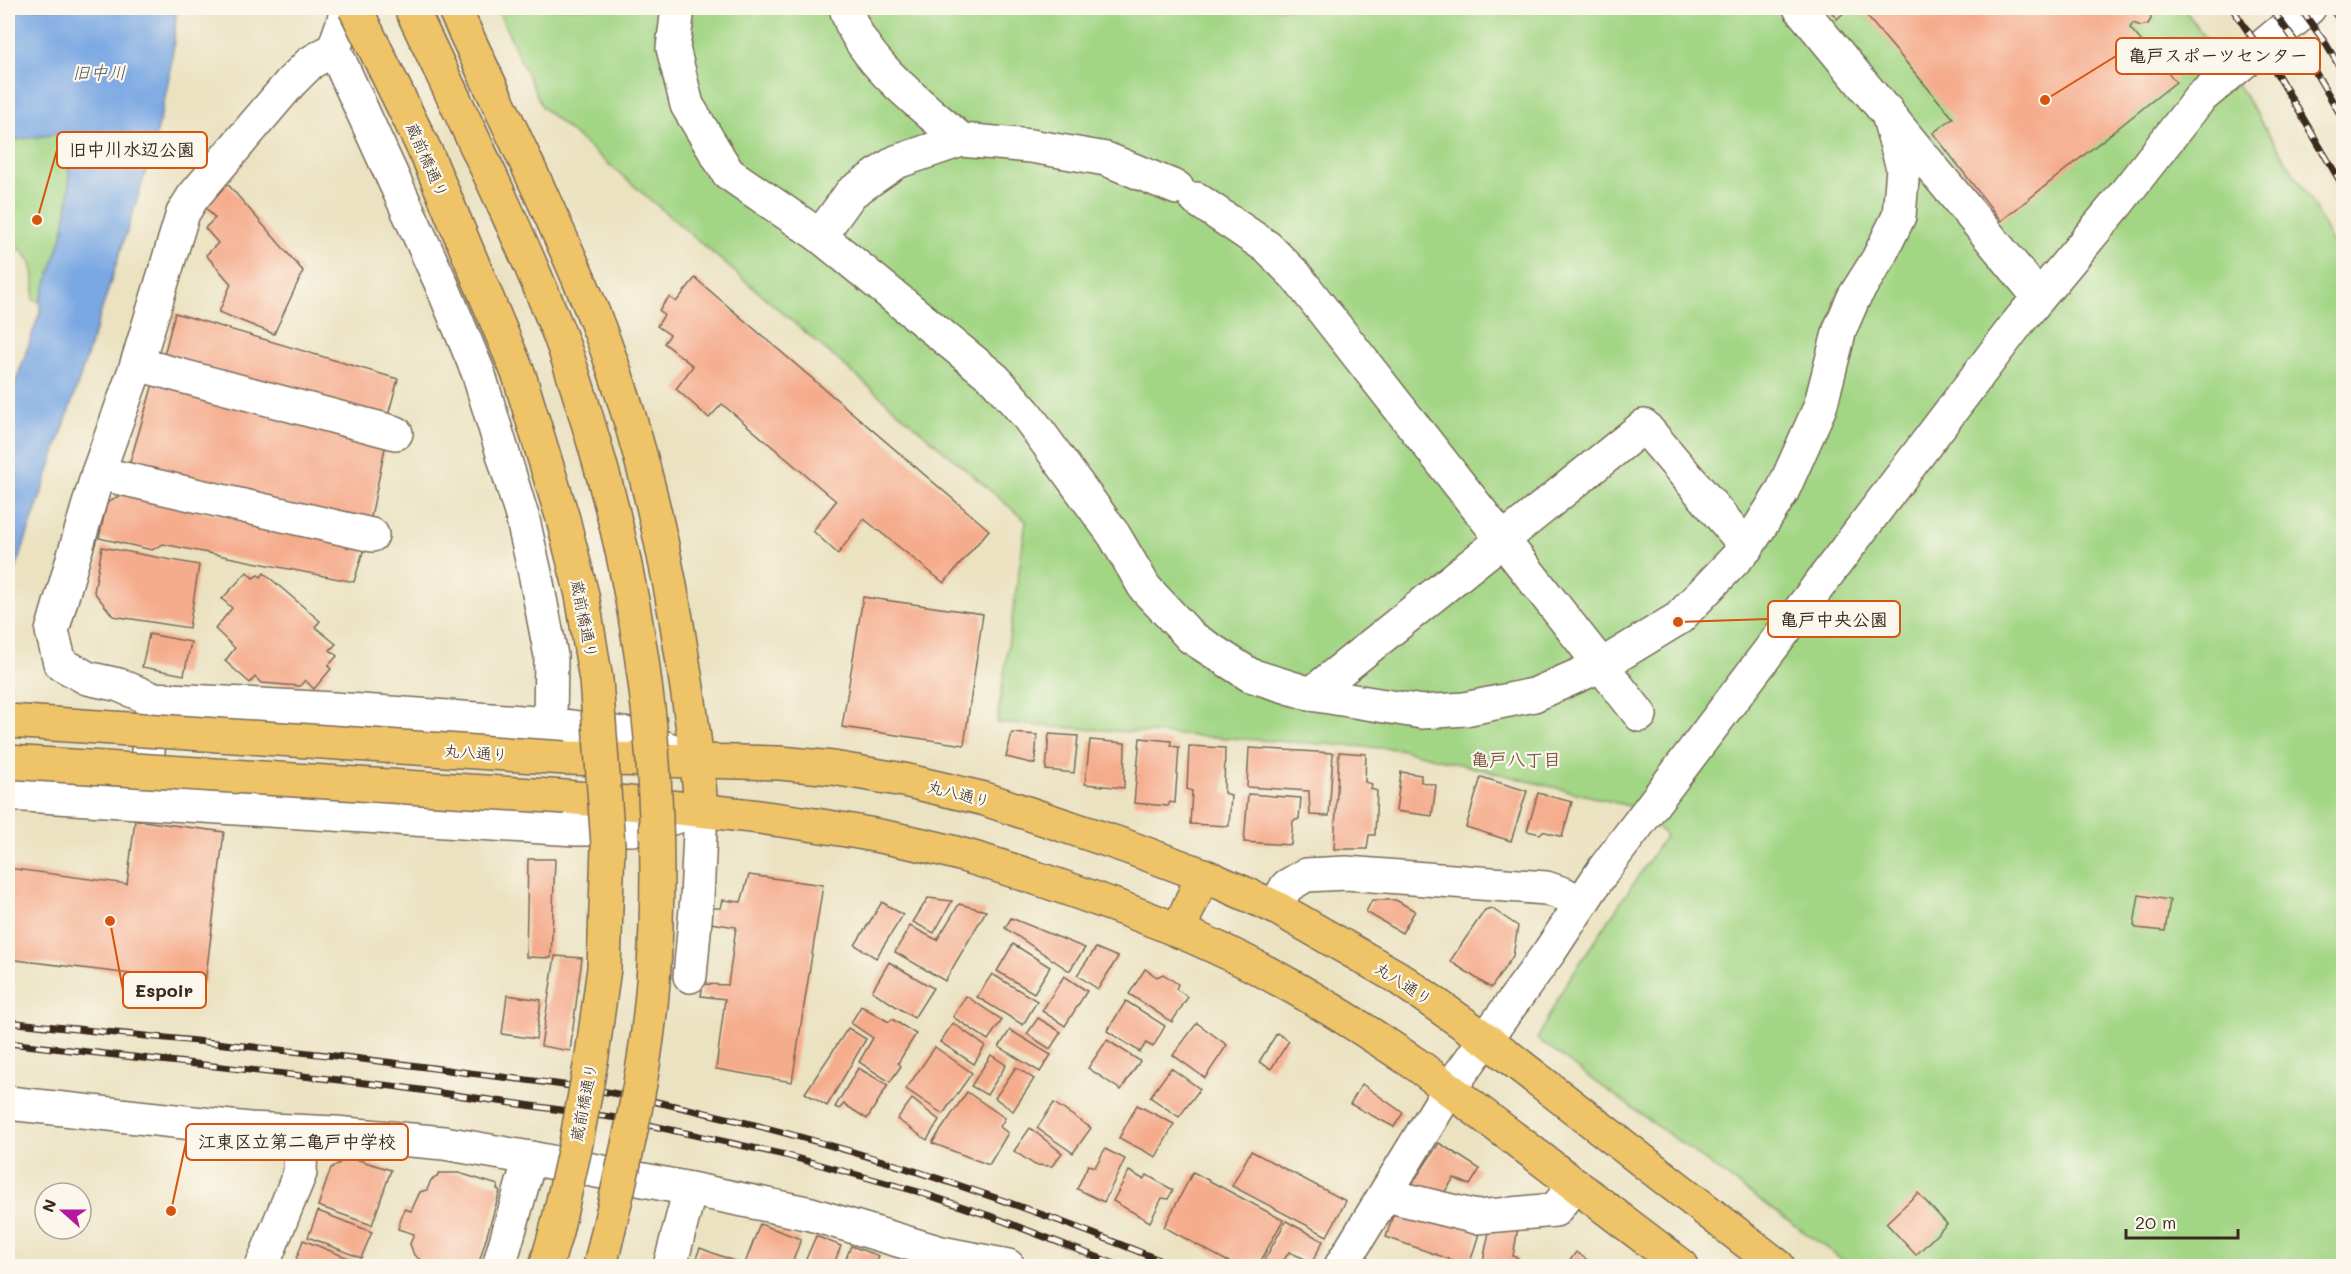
<svg xmlns="http://www.w3.org/2000/svg" width="2351" height="1274" viewBox="0 0 2351 1274" font-family="Mali,'Klee One',sans-serif">
<rect width="100%" height="100%" fill="#fbf7ec"/>
<filter id="ink" filterUnits="userSpaceOnUse"><feTurbulence type="fractalNoise" baseFrequency=".0167" numOctaves="2"/><feDisplacementMap in="SourceGraphic" scale="12" xChannelSelector="R" yChannelSelector="G"/><feConvolveMatrix kernelMatrix="1 2 1 2 8 2 1 2 1" color-interpolation-filters="sRGB"/></filter>
<filter id="wash" filterUnits="userSpaceOnUse"><feTurbulence type="fractalNoise" baseFrequency=".008" numOctaves="4" result="noise"/><feDisplacementMap in="SourceGraphic" scale="24" xChannelSelector="R" yChannelSelector="G"/><feGaussianBlur stdDeviation="1.35" result="paint"/><feColorMatrix in="noise" values="0 0 0 0 0 0 0 0 0 0 0 0 0 0 0 0 0 1.4 0 .05"/><feComposite in="paint" operator="in"/></filter>
<g filter="url(#wash)">
<rect width="100%" height="100%" fill="#ebe2c1"/>
<!-- green -->
<g fill="#a2d584" stroke="#6e8051" stroke-width="1.5">
<path d="M497,8H2184L2243,93L2309,197L2343,264V1266H1851L1537,1039L1565,985L1666,835L1629,806L1399,749L997,723L1026,521L542,107Z"/>
<path d="M57,134C61,146 69,161 69,174C72,218 55,260 40,301L33,300C36,273 35,255 8,242V141Z"/>
</g>
<!-- water -->
<path fill="#7aa8e3" stroke="#5a6980" stroke-width="1.5" d="M8,8H176C174,97 142,183 115,268C81,376 45,484 8,591V405L40,312V301C55,260 72,218 69,174C69,161 61,146 57,134L8,141Z"/>
<g id="blocks">
<!-- building -->
<g fill="#f5ac8c">
<path d="M1828,8H1849L1837,19Z"/>
<path d="M1860,8H2157L2150,12L2151,19L2148,24L2141,26L2133,23L2130,28L2176,82L2001,221L1933,133L1953,118Z"/>
<path d="M225,181L303,271L274,334L219,312L231,284L206,255L218,243L205,228L215,218L206,208Z"/>
<path d="M695,278L989,530L944,583L864,519L838,554L813,531L836,501L722,404L709,418L676,389L693,366L664,343L670,335L657,326L664,315L659,310L669,297L676,302Z"/>
<path d="M175,313L398,379L387,419L164,355Z"/>
<path d="M153,384L387,438L370,522L128,469Z"/>
<path d="M122,494L365,545L354,582L163,544L152,550L99,538L107,503Z"/>
<path d="M102,547L199,565L189,628L113,616L94,592Z"/>
<path d="M247,572L253,578L258,575L261,577L264,573L320,621L315,627L336,644L330,650L337,656L328,666L331,669L314,689L305,680L300,686L261,683L255,677L250,683L225,661L235,648L215,629L232,608L222,599Z"/>
<path d="M863,597L983,614L964,745L842,727Z"/>
<path d="M149,634L191,642L184,675L142,667Z"/>
<path d="M1012,733L1037,735L1035,764L1006,757Z"/>
<path d="M1049,734L1078,736L1074,773L1046,770Z"/>
<path d="M1140,738L1171,741V746L1179,747L1175,803L1170,802L1168,806L1134,803Z"/>
<path d="M1090,740L1125,743L1124,788L1085,784Z"/>
<path d="M1189,746L1225,748L1224,793L1231,795L1229,826L1190,824L1192,791L1187,789Z"/>
<path d="M1249,748L1333,753L1329,816L1310,815L1309,791L1247,787Z"/>
<path d="M1339,752L1366,754L1365,782L1372,784L1371,789L1377,791L1375,835H1369L1367,849H1334Z"/>
<path d="M1401,772L1421,775V782L1436,785L1432,816L1396,811Z"/>
<path d="M1481,777L1527,791L1511,841L1466,827Z"/>
<path d="M1538,793L1572,802L1562,837L1543,831L1540,834L1527,831Z"/>
<path d="M1248,794L1301,798L1299,819L1293,821L1291,845L1244,842Z"/>
<path d="M135,820L224,832L205,983L8,959V868L127,884Z"/>
<path d="M528,859H555L551,958L526,957Z"/>
<path d="M749,875L823,885L792,1082L716,1069L725,999L701,996L703,984L728,985L736,927L711,923L713,908H721L723,900L741,902Z"/>
<path d="M2139,895L2170,900L2165,931L2136,928L2134,925Z"/>
<path d="M928,898L952,901L934,933L913,922Z"/>
<path d="M1372,900H1396L1415,911L1402,933L1366,912Z"/>
<path d="M882,902L903,915L876,958L855,945Z"/>
<path d="M959,904L986,911L945,981L895,952L910,926L937,940Z"/>
<path d="M1491,908L1518,926L1513,956L1491,988L1450,961L1485,910Z"/>
<path d="M1011,918L1085,948L1070,970H1068L1005,928Z"/>
<path d="M1013,944L1050,967L1034,993L997,971Z"/>
<path d="M1096,948L1118,957L1098,989L1077,975Z"/>
<path d="M555,956L582,958L570,1051L541,1046Z"/>
<path d="M889,962L933,988L914,1018L872,991Z"/>
<path d="M1145,969L1157,977L1163,974L1178,984L1176,989L1188,997L1172,1022L1129,994Z"/>
<path d="M992,974L1037,1001L1023,1025L977,997Z"/>
<path d="M1064,976L1087,991L1065,1026L1042,1011Z"/>
<path d="M507,995L541,1000L536,1039L502,1034Z"/>
<path d="M966,996L1002,1020L988,1040L953,1017Z"/>
<path d="M1126,1001L1165,1026L1153,1047L1146,1043L1140,1052L1107,1031Z"/>
<path d="M861,1006L889,1022L892,1019L916,1034L898,1063L901,1066L890,1082L859,1062L873,1038L851,1023Z"/>
<path d="M1038,1018L1061,1032L1050,1049L1027,1034Z"/>
<path d="M953,1023L985,1046L974,1064L940,1042Z"/>
<path d="M1197,1023L1227,1045L1205,1078L1173,1055Z"/>
<path d="M848,1028L866,1039L827,1106L805,1093Z"/>
<path d="M1010,1030L1051,1055L1040,1072L999,1047Z"/>
<path d="M1277,1033L1289,1041L1271,1069L1259,1062Z"/>
<path d="M1107,1040L1140,1061L1121,1090L1088,1068Z"/>
<path d="M935,1047L972,1073L943,1114L906,1089Z"/>
<path d="M991,1055L1006,1065L987,1095L971,1086Z"/>
<path d="M1016,1067L1034,1079L1013,1111L995,1098Z"/>
<path d="M858,1068L888,1085L867,1119L844,1104L839,1109L835,1107Z"/>
<path d="M1171,1068L1200,1089L1179,1117L1150,1097Z"/>
<path d="M1362,1084L1403,1113L1394,1127L1350,1104Z"/>
<path d="M967,1092L1005,1118L1000,1127L1008,1133L989,1165L932,1143Z"/>
<path d="M912,1099L939,1120L927,1140L897,1119Z"/>
<path d="M1054,1103L1091,1128L1073,1153L1037,1128Z"/>
<path d="M1137,1105L1174,1124L1156,1157L1119,1138Z"/>
<path d="M1030,1128L1062,1153L1052,1166L1035,1165L1014,1151Z"/>
<path d="M1439,1143L1480,1169L1470,1185L1454,1178L1442,1196L1408,1190Z"/>
<path d="M1105,1149L1125,1159L1104,1202L1077,1189L1088,1165L1095,1167Z"/>
<path d="M1251,1151L1346,1201L1327,1236L1232,1186Z"/>
<path d="M349,1157L391,1170L372,1225L318,1206L331,1168Z"/>
<path d="M1129,1171L1143,1179L1147,1175L1173,1190L1168,1199L1162,1198L1150,1222L1113,1201Z"/>
<path d="M1193,1172L1283,1220L1258,1266H1236L1164,1227Z"/>
<path d="M439,1173H459L498,1185L497,1189L500,1191L478,1266H429L414,1255L410,1244L414,1234L398,1229L404,1209L411,1211L420,1192L427,1190L431,1180L437,1177Z"/>
<path d="M1918,1193L1947,1224L1916,1255L1886,1223Z"/>
<path d="M318,1211L372,1232L361,1258L308,1237Z"/>
<path d="M1394,1212L1480,1230L1469,1266L1386,1237Z"/>
<path d="M1286,1221L1323,1241L1312,1262L1289,1252L1280,1266H1261Z"/>
<path d="M760,1224L801,1239L791,1266H744Z"/>
<path d="M1490,1227L1518,1228L1513,1256L1518,1258L1516,1266H1482Z"/>
<path d="M816,1236L841,1246L835,1261L838,1264L837,1266H803Z"/>
<path d="M303,1240L361,1263L359,1266H294Z"/>
<path d="M851,1246L879,1256L875,1266H843Z"/>
<path d="M700,1248L739,1263L738,1266H699L700,1264L695,1261Z"/>
<path d="M1576,1252L1596,1266H1566Z"/>
</g>
</g>
</g>
<g filter="url(#ink)">
<use href="#blocks" fill-opacity="0" stroke="#796a57" stroke-width="1.5"/>
<g fill="none" stroke-linecap="round" stroke-linejoin="round">
<!-- minor casing -->
<g stroke="#796a57" stroke-width="36">
<g id="minor">
<path d="M348,8L334,49L441,283L478,372L522,516L535,573L551,656L550,724"/>
<path d="M678,8L673,48L687,105L728,173L820,236L995,379L1026,414L1114,535L1145,588L1191,637L1250,675L1311,694L1422,712L1465,709L1534,695L1602,665L1679,618L1747,547L1782,492L1820,407L1840,329L1854,297L1878,259L1899,216L1903,168L1887,111"/>
<path d="M846,8C860,61 921,104 961,140"/>
<path d="M1800,8L2039,297"/>
<path d="M334,49L310,63L290,83L193,197L183,213L137,364L98,473L52,631L60,663L87,678L119,685L152,699L333,709L550,724L631,735L676,752"/>
<path d="M1196,199L1267,247L1296,276L1640,715"/>
<path d="M820,236L851,193L896,162L961,140L1031,146L1106,159L1177,188"/>
<path d="M137,364L396,433"/>
<path d="M98,473L372,535"/>
<path d="M1311,694L1644,426L1747,547"/>
<path d="M8,794L576,829H632L701,810L697,898L690,976"/>
<path d="M144,800L152,702"/>
<path d="M1275,907L1287,886L1306,875L1346,873L1546,888L1564,894L1580,903"/>
<path d="M8,1103L249,1129L335,1133L444,1143L530,1158L499,1266"/>
<path d="M530,1158L690,1189"/>
<path d="M1386,1195L1476,1217L1555,1210L1575,1184"/>
<path d="M262,1266L300,1173L301,1132"/>
<path d="M670,1266L690,1189L811,1214L941,1253L1008,1266"/>
<path d="M1341,1266L1450,1088L1550,951L1604,869L2016,325L2116,205L2200,98L2309,8"/>
</g>
</g>
<!-- major casing -->
<g stroke="#796a57" stroke-width="36">
<g id="major">
<path d="M454,8C497,102 544,196 584,291C634,409 664,536 683,662C691,712 698,760 701,810"/>
<path d="M565,758L780,763L833,768L904,780L985,799L1125,846L1203,875L1275,907L1397,977L1487,1040L1778,1266"/>
<path d="M566,797C682,808 799,818 914,843C959,852 1002,867 1045,881C1101,900 1157,920 1211,945C1284,978 1354,1022 1420,1067L1682,1266"/>
<path d="M1178,931L1203,875"/>
</g>
</g>
<!-- minor -->
<use href="#minor" stroke="#fff" stroke-width="33"/>
<!-- major -->
<use href="#major" stroke="#efc469" stroke-width="33"/>
<!-- rail casing -->
<g stroke="#3b2a1e" stroke-width="7">
<g id="rail">
<path d="M2232,8L2279,77L2344,188"/>
<path d="M2271,8L2307,58L2344,121"/>
<path d="M2300,8L2326,44L2344,74"/>
<path d="M2331,8L2344,26"/>
<path d="M8,1022C159,1038 311,1051 462,1072C516,1079 570,1084 623,1095C813,1133 995,1192 1174,1266"/>
<path d="M8,1043L392,1086L617,1118L785,1155L919,1192L993,1217L1120,1266"/>
</g>
</g>
<!-- rail -->
<use href="#rail" stroke="#fbf7ec" stroke-width="4.5" stroke-dasharray="14" stroke-linecap="butt"/>
<!-- major-bridge casing -->
<g stroke="#796a57" stroke-width="36" stroke-linecap="butt">
<g id="major-bridge">
<path d="M355,8L428,157L519,375L563,519L582,595L596,680L608,845L604,968L592,1056L575,1148L556,1232L546,1266"/>
<path d="M411,8C461,114 514,221 558,331C572,367 583,406 594,443C647,621 666,797 653,982C646,1078 622,1173 600,1266"/>
<path d="M8,721L565,758"/>
<path d="M8,762L566,797"/>
</g>
</g>
<!-- major-bridge -->
<use href="#major-bridge" stroke="#efc469" stroke-width="33"/>
</g>
</g>
<g text-anchor="middle" dominant-baseline="central" stroke-width="4.5" stroke-linejoin="round" paint-order="stroke">
<!-- street labels -->
<g font-size="16" fill="#3b2a1e" stroke="#fbf7ec">
<text transform="translate(428 160) rotate(66)">蔵前橋通り</text>
<text transform="translate(585 619) rotate(79)">蔵前橋通り</text>
<text transform="translate(476 752) rotate(4)">丸八通り</text>
<text transform="translate(959 793) rotate(14)">丸八通り</text>
<text transform="translate(1404 983) rotate(33)">丸八通り</text>
<text transform="translate(583 1102) rotate(-79)">蔵前橋通り</text>
</g>
<!-- water labels -->
<g font-size="18" font-style="italic" fill="#515663" stroke="#fbf7ec">
<text x="99" y="72">旧中川</text>
</g>
<!-- neighbourhood labels -->
<g font-size="18" font-weight="bold" fill="#7c5844" stroke="#fbf7ec">
<text x="1516" y="759">亀戸八丁目</text>
</g>
</g>
<!-- callouts -->
<path fill="none" stroke="#d7540e" stroke-width="2" d="M2045 100L2116 56M37 220L57 150M1678 622L1768 619M110 921L123 990M171 1211L186 1142"/>
<g fill="#d7540e" stroke="#fbf7ec" stroke-width="2">
<circle cx="2045" cy="100" r="6"/>
<circle cx="37" cy="220" r="6"/>
<circle cx="1678" cy="622" r="6"/>
<circle cx="110" cy="921" r="6"/>
<circle cx="171" cy="1211" r="6"/>
</g>
<g fill="#fbf7ec" stroke="#d7540e" stroke-width="2">
<rect x="2116" y="38" width="204" height="36" rx="6"/>
<rect x="57" y="132" width="150" height="36" rx="6"/>
<rect x="1768" y="601" width="132" height="36" rx="6"/>
<rect x="123" y="972" width="83" height="36" rx="6"/>
<rect x="186" y="1124" width="222" height="36" rx="6"/>
</g>
<g font-size="18" text-anchor="middle" font-weight="bold" fill="#3b2a1e">
<text x="2218" y="62">亀戸スポーツセンター</text>
<text x="132" y="156">旧中川水辺公園</text>
<text x="1834" y="626">亀戸中央公園</text>
<text x="164" y="997">Espoir</text>
<text x="297" y="1148">江東区立第二亀戸中学校</text>
</g>
<!-- margin -->
<rect width="2351" height="1274" fill="none" stroke="#fbf7ec" stroke-width="30"/>
<!-- north arrow -->
<g transform="translate(63 1211) rotate(291)"><circle r="28" fill="#fbf7ec" stroke="#aea59a" stroke-width="1.5"/>
<path d="M0-4.5L10 22L0 15L-10 22Z" fill="#b5179e"/>
<text y="-9" font-size="16" font-weight="bold" text-anchor="middle" fill="#3b2a1e">N</text>
</g>
<!-- scale -->
<path d="M2126 1229v9h112v-9" fill="none" stroke="#3b2a1e" stroke-width="3"/>
<text x="2135" y="1229" font-size="18" fill="#3b2a1e" stroke="#fbf7ec" stroke-width="4.5" paint-order="stroke">20 m</text>
</svg>
